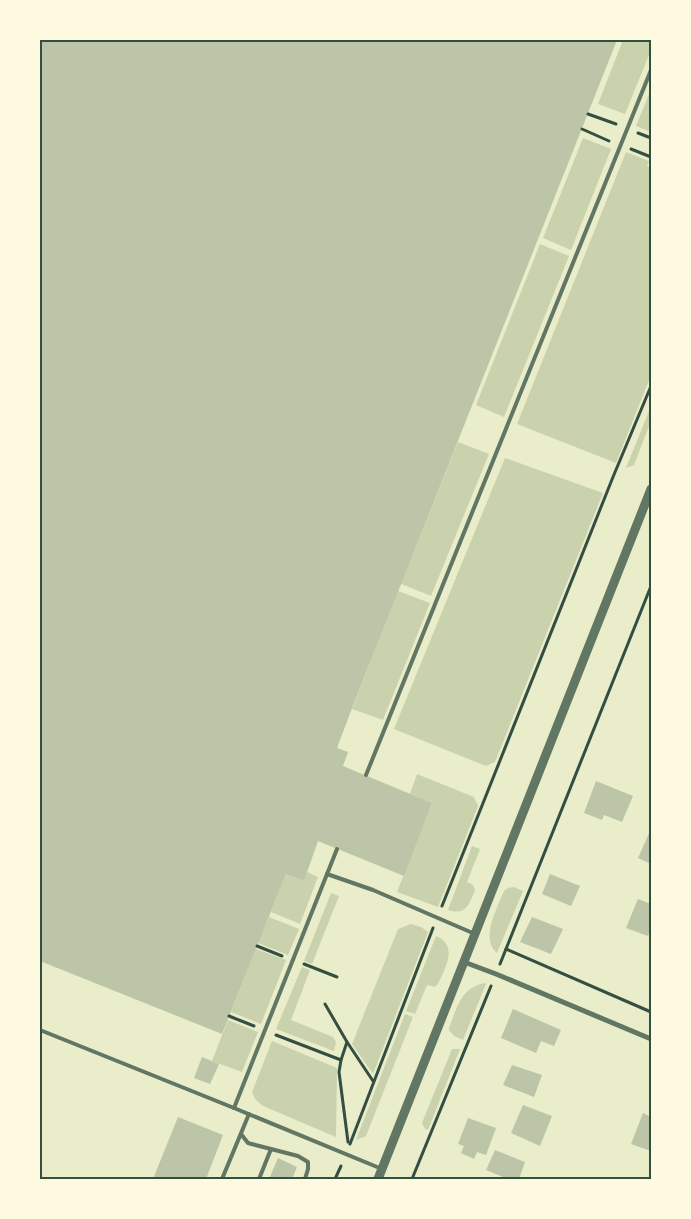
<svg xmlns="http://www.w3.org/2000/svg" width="691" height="1219" viewBox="0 0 691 1219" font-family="'Space Grotesk',sans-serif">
<rect width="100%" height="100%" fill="#e9edc9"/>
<!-- green -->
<g fill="#cad2ad">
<path d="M623,40H651V50L625,114L598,104Z"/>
<path d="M651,89V132L636,126Z"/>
<path d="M583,138L611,149L571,250L543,238Z"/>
<path d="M626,152L649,161L647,166L651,168V375L616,463L517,424Z"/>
<path d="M540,244L569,256L504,417L476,405Z"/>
<path d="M651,406V421L634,465L626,468Z"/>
<path d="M458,442L489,454L431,596L401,584Z"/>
<path d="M505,458L603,493L495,762L486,766L394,729Z"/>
<path d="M398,591L430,603L383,720L352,709Z"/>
<path d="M417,774L474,797L478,806L438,907L397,892L432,803L410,794Z"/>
<path d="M472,846L480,849L467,882C469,883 473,884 474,887C476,890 474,892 473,895C468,908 463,915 448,910Z"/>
<path d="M307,872L318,877L300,924L271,912L286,874L304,881Z"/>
<path d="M514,887L523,891L497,953C495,951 493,949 492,947C484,931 498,906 504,891L508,888Z"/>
<path d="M331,893L339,896L312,964L304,961Z"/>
<path d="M269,917L299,929L288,955L258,943Z"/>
<path d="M411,924L421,927L428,932L373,1074L352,1044L398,929Z"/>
<path d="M436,936C459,945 445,969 438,984L435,987L427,985L415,1014L406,1011Z"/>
<path d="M256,949L286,960L261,1024L231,1012Z"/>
<path d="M302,967L310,970L291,1020L333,1037L336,1042L334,1051L276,1029Z"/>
<path d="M484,983L486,984L463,1040L454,1036L449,1030V1028C457,1008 460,989 484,983Z"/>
<path d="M405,1014L413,1017L366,1136L356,1140Z"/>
<path d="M228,1020L258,1032L242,1072L212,1061Z"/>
<path d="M272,1041L337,1068L336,1137L263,1106L255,1099L252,1092Z"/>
<path d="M452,1049H460L428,1130L425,1129L422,1123Z"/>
</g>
<!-- building -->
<g fill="#bcc5a7">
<path d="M40,40H617L354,703L337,748L348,752L343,766L432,803L404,876L318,841L304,881L286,874L222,1034L40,961Z"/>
<path d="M596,781L633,796L622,822L604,815L602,820L584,813Z"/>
<path d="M651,829V864L638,858Z"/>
<path d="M550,874L580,886L571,906L542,894Z"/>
<path d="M638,899L651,904V928L648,936L626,928Z"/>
<path d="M532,917L563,929L551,954L520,942Z"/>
<path d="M513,1009L561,1030L554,1046L541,1041L536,1053L501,1038Z"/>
<path d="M202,1057L219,1064L210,1084L194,1078Z"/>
<path d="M512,1065L542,1075L534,1097L503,1085Z"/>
<path d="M523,1105L552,1116L540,1146L511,1133Z"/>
<path d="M643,1113L651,1117V1151L631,1144Z"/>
<path d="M178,1117L223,1135L206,1179H153Z"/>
<path d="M468,1118L496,1128L486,1155L477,1152L474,1159L461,1153L464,1146L458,1144Z"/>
<path d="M495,1150L525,1162L519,1179H508L486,1170Z"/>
<path d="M278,1158L297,1167L292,1179H269Z"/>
</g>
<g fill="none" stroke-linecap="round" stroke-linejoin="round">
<!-- path -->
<g stroke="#344e41" stroke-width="3">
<path d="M588,114L616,124"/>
<path d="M582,129L609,141"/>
<path d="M638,133L651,138"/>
<path d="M631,149L651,157"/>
<path d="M442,906L613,477L651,386"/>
<path d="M257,946L282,956"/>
<path d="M506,949L651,1012"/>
<path d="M304,964L337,977"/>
<path d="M500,964L651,586"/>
<path d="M229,1016L254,1026"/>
<path d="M276,1035L341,1060L347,1042L325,1004"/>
<path d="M347,1042L373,1081"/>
<path d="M341,1060L339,1072L348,1142"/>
<path d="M350,1144L433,928"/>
<path d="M335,1179L341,1166"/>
<path d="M412,1179L491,986"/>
</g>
<!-- service -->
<g stroke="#617663" stroke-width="4">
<path d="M366,775L651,70"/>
<path d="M327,874L373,890L475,934"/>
<path d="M40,1030L234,1108L382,1169"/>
<path d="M234,1108L337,849"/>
<path d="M241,1134L248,1143L298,1156L308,1162V1169L305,1179"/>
<path d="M222,1179L249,1114"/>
<path d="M259,1179L271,1149"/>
</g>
<!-- minor -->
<path stroke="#617663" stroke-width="5" d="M464,962L496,974L651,1039"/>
<!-- tertiary -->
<path stroke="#617663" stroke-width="9" d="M378,1179L651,489"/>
</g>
<!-- border -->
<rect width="691" height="1219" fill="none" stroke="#fefae0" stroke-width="82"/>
<rect x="41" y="41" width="609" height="1137" fill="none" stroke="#344e41" stroke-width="2"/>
</svg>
